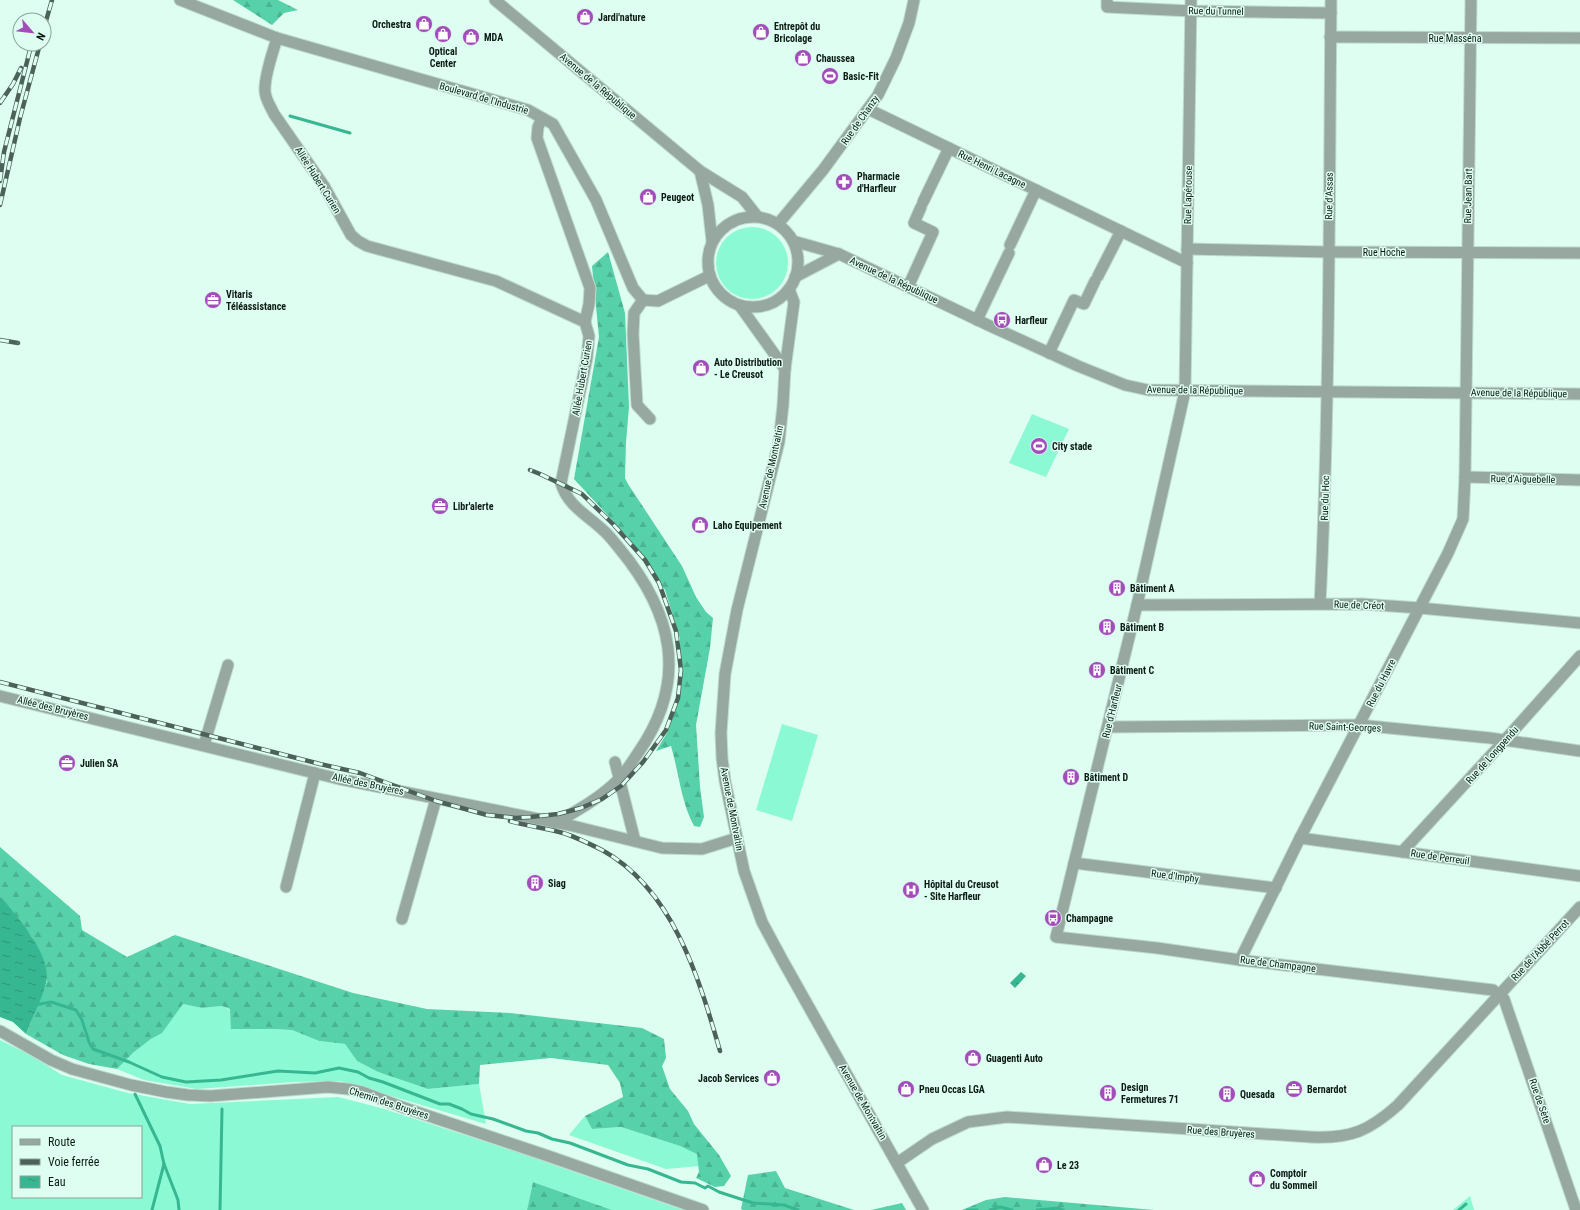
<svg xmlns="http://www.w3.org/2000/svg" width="1580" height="1210" viewBox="0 0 1580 1210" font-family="'Roboto Condensed',sans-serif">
<defs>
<pattern id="forest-firs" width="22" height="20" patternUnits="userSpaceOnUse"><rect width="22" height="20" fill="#57d1aa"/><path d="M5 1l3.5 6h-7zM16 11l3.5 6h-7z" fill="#4ab391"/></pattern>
<pattern id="water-ripples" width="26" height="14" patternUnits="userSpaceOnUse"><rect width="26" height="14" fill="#37b791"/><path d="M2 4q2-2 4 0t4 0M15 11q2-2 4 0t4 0" fill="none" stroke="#2d9475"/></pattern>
</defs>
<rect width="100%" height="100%" fill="#defef1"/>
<!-- grass -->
<g fill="#8bf9d3" fill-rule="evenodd">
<circle cx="752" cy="263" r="36"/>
<path d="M1032,414L1069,429L1046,477L1009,463Z"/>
<path d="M782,724L818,735L792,821L756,810Z"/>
<path d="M183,1004L202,1008L222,1006L272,1029L292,1030L319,1041L345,1044L357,1061L378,1072L428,1089L479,1084L486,1124L340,1081L294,1082L197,1089L144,1080L117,1069L134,1052L151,1039L162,1032Z"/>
<path d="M0,1040L32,1056L62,1075L128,1093L190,1104L338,1097L381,1108L511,1150L683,1210H612L533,1182L527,1210H0ZM13,1127H141V1197H13Z"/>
<path d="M585,1116L592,1129L621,1127L680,1146L698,1154L699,1166L666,1169L569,1135Z"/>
<path d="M1470,1196L1474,1210H1453Z"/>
</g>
<!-- forest -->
<g fill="url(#forest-firs)">
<path d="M233,0H278L298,10L284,13L272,25Z"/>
<path d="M608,252L625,313L629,407L626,442L625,478L628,484L682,566L696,597L706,612L713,618L710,648L696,725L700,787L704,817L700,827L694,826C681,802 679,773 671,746L656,751L667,733L680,698V639L665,590L626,535L574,479L599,337L592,266Z"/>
<path d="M0,847L80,916L82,930L127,957L175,935L353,993L427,1009L510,1013L642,1028L664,1039L666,1058L662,1066L670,1089L688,1111L694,1124L719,1155L731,1176L724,1186L715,1187L696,1178L699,1172L697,1154L680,1146L621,1127L592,1129L585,1116L623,1097L620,1083L608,1065L551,1058L480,1065L479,1084L428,1089L378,1072L357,1061L345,1044L319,1041L292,1030L272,1029H231L230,1009L222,1006L202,1008L183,1004L162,1033L151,1039L134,1052L117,1069L89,1064L63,1055L26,1034L47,981L32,937L0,896Z"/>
<path d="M776,1171L785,1188L854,1210H743L741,1209L748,1175Z"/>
<path d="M533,1182L612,1210H527Z"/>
<path d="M1005,1197L1154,1210H962L986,1200Z"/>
<path d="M902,1203L906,1210H871Z"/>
</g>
<!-- water -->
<g fill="url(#water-ripples)">
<path d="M0,896C16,915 53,956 46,983C42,1000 32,1017 26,1034L13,1022L0,1017Z"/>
<path d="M1021,972L1026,976L1015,988L1010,983Z"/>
</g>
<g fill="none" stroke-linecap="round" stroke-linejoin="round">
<!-- stream -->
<g stroke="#37b791" stroke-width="3">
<path d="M290,116L350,133"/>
<path d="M35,1005L51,1002L76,1010L82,1020L89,1042L93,1049L129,1062L162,1077L186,1082L221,1080L278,1071L315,1073L339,1068L358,1072L369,1078L383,1082L440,1104H449L462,1109L471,1114L493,1119L526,1131L538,1133L552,1139L570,1143L628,1165L648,1169L681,1182L695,1183L705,1188L708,1186L719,1192L753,1203L784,1205L798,1210"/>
<path d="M135,1094L160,1146L164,1164L152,1210"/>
<path d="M164,1164L178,1200L179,1210"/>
<path d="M220,1210L222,1109"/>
<path d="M967,1210H977"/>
<path d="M990,1210L1000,1207L1012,1210"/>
<path d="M1037,1210L1059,1208L1063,1210"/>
<path d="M1459,1210L1466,1204"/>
</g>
<!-- minor casing -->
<g stroke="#bcdace" stroke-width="13">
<g id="minor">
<path d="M180,0L277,38L528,110L553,124L596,200L633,288L643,300L658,301L709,276"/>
<path d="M1107,0V7L1191,11L1331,13"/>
<path d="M1191,0L1185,391L1137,605L1056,937L1157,948L1240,960L1493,990L1504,999L1576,1210"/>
<path d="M1330,37L1580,38"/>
<path d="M277,38C273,52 264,76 265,91C265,99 271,107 274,114L324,186L351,235L358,241L367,246L496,281L585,322L589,336L587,358L561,483C567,505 587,515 603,530C609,535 614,542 619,548C673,613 689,680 638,753C632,762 626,772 618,780C600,798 578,810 556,823"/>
<path d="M868,109L1187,263"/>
<path d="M542,118L538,127L537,138L590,288L589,304L585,322"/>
<path d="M923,202L949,148"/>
<path d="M778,224L823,170L878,95L896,58L909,23L914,0"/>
<path d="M1010,245L1036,190"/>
<path d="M1187,249L1328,252L1580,253"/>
<path d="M1098,276L1121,231"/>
<path d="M908,287L933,232L914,223L921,207"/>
<path d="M643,300L634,313L633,334L637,405L650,419"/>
<path d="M977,320L1009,253"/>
<path d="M1049,353L1074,300L1084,304L1095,281"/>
<path d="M1465,477L1580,480"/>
<path d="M1320,604C1330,403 1329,202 1331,0"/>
<path d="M1137,605L1362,604L1420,608L1580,623"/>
<path d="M0,696L339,779L569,825L662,848L702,849L737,838"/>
<path d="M1108,727L1359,725L1490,738L1580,751"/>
<path d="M204,745L228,665"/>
<path d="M615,762L635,841"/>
<path d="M1300,838L1580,876"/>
<path d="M1402,852L1505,740L1580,656"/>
<path d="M1074,863L1276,888"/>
<path d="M286,887L315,773"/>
<path d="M402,919L436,799"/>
<path d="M1240,960L1300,838L1448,553L1463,519L1465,477L1471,0"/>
<path d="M0,1031L51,1060L72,1069L131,1085L166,1092L188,1095L210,1096L328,1087L348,1089L362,1092L402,1107L551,1157L703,1210"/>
<path d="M897,1163L932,1139L968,1122L1007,1117L1311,1137C1350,1139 1369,1131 1398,1105L1580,907"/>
</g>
</g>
<!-- tertiary casing -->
<g stroke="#bcdace" stroke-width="13">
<g id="tertiary">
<path d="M495,0L700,171L742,197L757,216"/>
<path d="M700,171L708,205L712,241"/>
<circle cx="753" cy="262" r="45"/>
<path d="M793,241L839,254L990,326L1078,366L1125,385L1148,390L1580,394"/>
<path d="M795,277L839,254"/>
<path d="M789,289L794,302L785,369L783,405L779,442L737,610L725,674L721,733L722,758L725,781L744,871L762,922L783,961L923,1210"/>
<path d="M740,306L785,369"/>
</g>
</g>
<!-- minor -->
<use href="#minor" stroke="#97a8a1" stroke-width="11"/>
<!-- tertiary -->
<use href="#tertiary" stroke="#97a8a1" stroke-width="11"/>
<!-- rail casing -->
<g stroke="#4c6159" stroke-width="4.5">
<g id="rail">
<path d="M44,28L52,0"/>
<path d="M0,103L13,84L21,68"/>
<path d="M0,181L4,152L30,50"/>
<path d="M0,205L20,118L40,44"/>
<path d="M0,340L18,343"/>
<path d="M0,682L320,764L360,773L436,801L487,815L516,818L530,817L558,814L581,808L602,799L621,786L643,762L666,730L678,698L681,670L676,631L659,583L645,560L613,524L582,494L540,474L530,470"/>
<path d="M510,821C527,826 546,828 563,833C576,837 590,844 602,850C673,889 699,978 720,1051"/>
</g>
</g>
<!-- rail -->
<use href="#rail" stroke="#defef1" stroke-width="3" stroke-dasharray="9" stroke-linecap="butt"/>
</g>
<!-- icons -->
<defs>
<g id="shop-disc" transform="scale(0.9)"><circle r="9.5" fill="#a34dba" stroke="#defef1"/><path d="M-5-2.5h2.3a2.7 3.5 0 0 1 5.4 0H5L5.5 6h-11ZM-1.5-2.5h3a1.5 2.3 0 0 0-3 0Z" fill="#fff"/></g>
<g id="stadium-disc" transform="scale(0.9)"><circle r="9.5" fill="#a34dba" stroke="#defef1"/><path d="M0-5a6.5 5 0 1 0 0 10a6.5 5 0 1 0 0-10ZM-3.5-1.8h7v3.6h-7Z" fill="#fff"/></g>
<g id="pharmacy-disc" transform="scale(0.9)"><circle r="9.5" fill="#a34dba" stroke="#defef1"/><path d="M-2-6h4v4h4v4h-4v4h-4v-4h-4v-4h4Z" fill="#fff"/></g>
<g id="office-disc" transform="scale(0.9)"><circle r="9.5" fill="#a34dba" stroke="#defef1"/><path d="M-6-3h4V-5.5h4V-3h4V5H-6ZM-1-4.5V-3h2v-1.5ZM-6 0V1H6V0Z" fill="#fff"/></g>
<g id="bus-disc" transform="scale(0.9)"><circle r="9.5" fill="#a34dba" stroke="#defef1"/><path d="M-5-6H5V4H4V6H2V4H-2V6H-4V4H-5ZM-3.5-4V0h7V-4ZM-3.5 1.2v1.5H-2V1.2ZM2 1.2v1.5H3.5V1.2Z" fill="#fff"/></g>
<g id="building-disc" transform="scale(0.9)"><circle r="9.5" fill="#a34dba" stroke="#defef1"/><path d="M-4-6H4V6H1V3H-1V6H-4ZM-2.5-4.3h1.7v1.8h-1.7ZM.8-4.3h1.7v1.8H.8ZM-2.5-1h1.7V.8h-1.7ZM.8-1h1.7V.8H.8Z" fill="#fff"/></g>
<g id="hospital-disc" transform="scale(0.9)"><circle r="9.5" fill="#a34dba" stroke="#defef1"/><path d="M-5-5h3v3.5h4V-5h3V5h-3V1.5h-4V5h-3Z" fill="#fff"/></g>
</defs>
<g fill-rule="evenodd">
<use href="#shop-disc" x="585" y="17"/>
<use href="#shop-disc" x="424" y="24"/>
<use href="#shop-disc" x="761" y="32"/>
<use href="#shop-disc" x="443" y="34"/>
<use href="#shop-disc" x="471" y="37"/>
<use href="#shop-disc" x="803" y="58"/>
<use href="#stadium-disc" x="830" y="76"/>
<use href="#pharmacy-disc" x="844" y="182"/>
<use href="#shop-disc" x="648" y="197"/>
<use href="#office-disc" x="213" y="300"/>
<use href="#bus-disc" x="1002" y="320"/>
<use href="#shop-disc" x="701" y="368"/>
<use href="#stadium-disc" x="1039" y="446"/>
<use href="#office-disc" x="440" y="506"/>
<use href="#shop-disc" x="700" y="525"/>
<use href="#building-disc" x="1117" y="588"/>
<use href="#building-disc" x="1107" y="627"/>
<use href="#building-disc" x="1097" y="670"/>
<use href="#office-disc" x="67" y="763"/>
<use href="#building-disc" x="1071" y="777"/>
<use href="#building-disc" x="535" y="883"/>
<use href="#hospital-disc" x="911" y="890"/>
<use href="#bus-disc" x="1053" y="918"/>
<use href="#shop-disc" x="973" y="1058"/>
<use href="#shop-disc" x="772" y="1078"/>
<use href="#shop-disc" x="906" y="1089"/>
<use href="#office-disc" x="1294" y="1089"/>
<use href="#building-disc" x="1108" y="1093"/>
<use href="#building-disc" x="1227" y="1094"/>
<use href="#shop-disc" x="1044" y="1165"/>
<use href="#shop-disc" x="1257" y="1179"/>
</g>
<g text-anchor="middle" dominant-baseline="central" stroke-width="3" stroke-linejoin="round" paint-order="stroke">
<!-- street labels -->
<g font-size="10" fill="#0b1a15" stroke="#defef1">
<text transform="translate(1216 11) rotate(1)">Rue du Tunnel</text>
<text x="1455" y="38">Rue Masséna</text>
<text transform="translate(598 86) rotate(40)">Avenue de la République</text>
<text transform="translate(484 98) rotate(16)">Boulevard de l'Industrie</text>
<text transform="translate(860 120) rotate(-55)">Rue de Chanzy</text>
<text transform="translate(992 169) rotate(26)">Rue Henri Lacagne</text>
<text transform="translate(318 180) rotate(58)">Allée Hubert Curien</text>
<text transform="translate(1188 195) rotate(-89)">Rue Lapérouse</text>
<text transform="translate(1329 196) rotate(-89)">Rue d'Assas</text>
<text transform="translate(1468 196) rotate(-89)">Rue Jean Bart</text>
<text x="1384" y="252">Rue Hoche</text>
<text transform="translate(894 280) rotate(25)">Avenue de la République</text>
<text transform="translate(582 378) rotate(-80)">Allée Hubert Curien</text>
<text transform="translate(1195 390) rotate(1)">Avenue de la République</text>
<text transform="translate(1519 393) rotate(1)">Avenue de la République</text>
<text transform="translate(771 467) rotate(-78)">Avenue de Montvaltin</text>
<text transform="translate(1523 479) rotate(1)">Rue d'Aiguebelle</text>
<text transform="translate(1325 498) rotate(-88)">Rue du Hoc</text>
<text transform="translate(1359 605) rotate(2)">Rue de Créot</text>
<text transform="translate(1381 683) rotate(-63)">Rue du Havre</text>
<text transform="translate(53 708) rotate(14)">Allée des Bruyères</text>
<text transform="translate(1112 711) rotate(-76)">Rue d'Harfleur</text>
<text transform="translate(1345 727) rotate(2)">Rue Saint-Georges</text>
<text transform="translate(1492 755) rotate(-48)">Rue de Longpendu</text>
<text transform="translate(368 784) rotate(12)">Allée des Bruyères</text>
<text transform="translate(732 809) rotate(79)">Avenue de Montvaltin</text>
<text transform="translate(1440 857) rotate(8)">Rue de Perreuil</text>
<text transform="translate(1175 876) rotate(7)">Rue d'Imphy</text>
<text transform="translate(1540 950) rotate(-47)">Rue de l'Abbé Perrot</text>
<text transform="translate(1278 964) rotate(7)">Rue de Champagne</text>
<text transform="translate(1540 1101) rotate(71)">Rue de Sète</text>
<text transform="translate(863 1102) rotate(60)">Avenue de Montvaltin</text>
<text transform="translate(389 1103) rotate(18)">Chemin des Bruyères</text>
<text transform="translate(1221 1132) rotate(4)">Rue des Bruyères</text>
</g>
<!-- poi labels -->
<g font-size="10" font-weight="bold" fill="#0b1a15" stroke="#defef1" text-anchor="start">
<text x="598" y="17">Jardi'nature</text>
<text x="411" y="24" text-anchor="end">Orchestra</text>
<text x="774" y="26">Entrepôt du<tspan x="774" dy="12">Bricolage</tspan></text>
<text x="484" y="37">MDA</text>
<text x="443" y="51" text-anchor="middle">Optical<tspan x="443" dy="12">Center</tspan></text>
<text x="816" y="58">Chaussea</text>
<text x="843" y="76">Basic-Fit</text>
<text x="857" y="176">Pharmacie<tspan x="857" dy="12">d'Harfleur</tspan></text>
<text x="661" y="197">Peugeot</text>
<text x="226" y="294">Vitaris<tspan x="226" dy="12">Téléassistance</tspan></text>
<text x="1015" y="320">Harfleur</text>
<text x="714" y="362">Auto Distribution<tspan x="714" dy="12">- Le Creusot</tspan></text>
<text x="1052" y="446">City stade</text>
<text x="453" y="506">Libr'alerte</text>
<text x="713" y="525">Laho Equipement</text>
<text x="1130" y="588">Bâtiment A</text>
<text x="1120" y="627">Bâtiment B</text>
<text x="1110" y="670">Bâtiment C</text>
<text x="80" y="763">Julien SA</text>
<text x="1084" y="777">Bâtiment D</text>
<text x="548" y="883">Siag</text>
<text x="924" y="884">Hôpital du Creusot<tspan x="924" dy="12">- Site Harfleur</tspan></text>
<text x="1066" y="918">Champagne</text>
<text x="986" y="1058">Guagenti Auto</text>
<text x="759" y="1078" text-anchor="end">Jacob Services</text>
<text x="1121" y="1087">Design<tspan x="1121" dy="12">Fermetures 71</tspan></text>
<text x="919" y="1089">Pneu Occas LGA</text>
<text x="1307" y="1089">Bernardot</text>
<text x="1240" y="1094">Quesada</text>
<text x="1057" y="1165">Le 23</text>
<text x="1270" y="1173">Comptoir<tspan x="1270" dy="12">du Sommeil</tspan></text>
</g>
</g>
<!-- legend -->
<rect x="12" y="1126" width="130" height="72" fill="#defef1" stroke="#8aa399"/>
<rect x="20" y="1139" width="20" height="6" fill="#97a8a1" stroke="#8aa399"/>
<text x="48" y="1146" font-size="12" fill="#0b1a15">Route</text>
<rect x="20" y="1159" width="20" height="6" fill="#4c6159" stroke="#8aa399"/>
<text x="48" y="1166" font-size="12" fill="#0b1a15">Voie ferrée</text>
<rect x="20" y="1176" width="20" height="12" fill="url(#water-ripples)" stroke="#8aa399"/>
<text x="48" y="1186" font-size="12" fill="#0b1a15">Eau</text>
<!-- north arrow -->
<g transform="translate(32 32) rotate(118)"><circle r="19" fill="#defef1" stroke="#8aa399"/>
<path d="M0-3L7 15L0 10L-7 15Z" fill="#a34dba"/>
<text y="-6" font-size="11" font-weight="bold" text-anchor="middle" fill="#0b1a15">N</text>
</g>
</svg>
